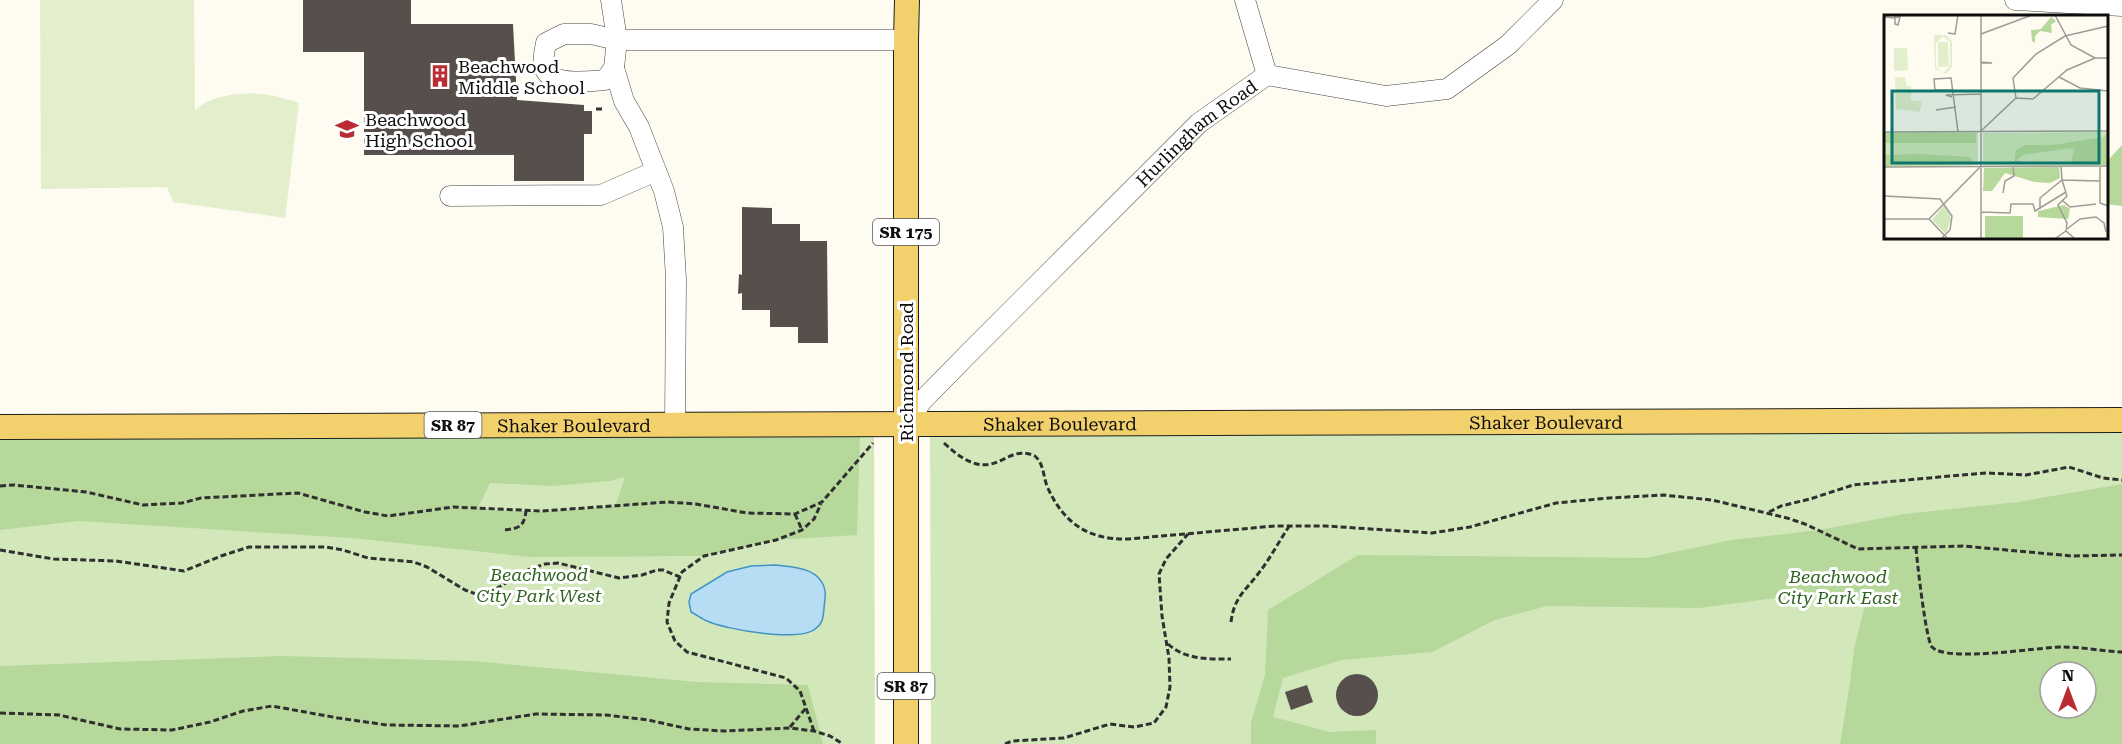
<svg xmlns="http://www.w3.org/2000/svg" width="2122" height="744" viewBox="0 0 2122 744" font-family="'Roboto Serif',serif">
<rect width="100%" height="100%" fill="#fefbf0"/>
<!-- green -->
<g fill="#d2e8bb" fill-rule="evenodd">
<path d="M874,424L875,744H0V427Z"/>
<path d="M2122,428V744H931L930,436ZM2050,672H2086V708H2050Z"/>
</g>
<!-- forest -->
<g fill="#b7d89b" fill-rule="evenodd">
<path d="M2122,145V206L2106,204V159L2110,158Z"/>
<path d="M860,437L857,535L776,540L704,556L530,557L352,538L79,521L0,530V439ZM625,477L615,506C570,510 524,514 478,508L490,483L552,486L610,481Z"/>
<path d="M2122,484V744H1840L1850,683L1854,649L1867,597L1821,592L1699,608L1547,606L1495,620L1432,652L1342,660L1283,678L1273,717L1330,732L1376,730V744H1251V722L1265,675L1268,610L1358,555L1646,558L1731,540L1819,530L1904,514L2018,502ZM2050,672H2086V708H2050Z"/>
<path d="M281,656L473,661L697,682L808,685L823,744H0V666Z"/>
</g>
<!-- pitch -->
<path fill="#e3efcc" d="M40,0H194L195,110C200,107 205,102 211,100C241,89 269,93 299,103L285,218L173,202L167,187L41,189Z"/>
<!-- water -->
<path fill="#b7ddf4" stroke="#4193c8" stroke-width="1.5" d="M776,565C795,567 821,568 825,591C826,596 824,604 824,609C823,617 823,624 815,629C799,642 727,630 707,621C702,619 697,615 691,612L689,602L691,594L727,572L751,566Z"/>
<!-- building -->
<g fill="#564f4b">
<path d="M303,0H411V24H513L517,100L584,105V111H592V134H584V181H514V155H364V52H303Z"/>
<path d="M742,207L772,208V224H800V241H827L828,343H798V327H770V310H742V293L738,294L739,274L742,275Z"/>
<circle cx="1357" cy="695" r="21"/>
<path d="M1307,685L1313,702L1291,710L1285,692Z"/>
</g>
<g fill="none" stroke-linecap="round" stroke-linejoin="round">
<!-- minor casing -->
<g stroke="#414141" stroke-width="21">
<g id="minor">
<path d="M611,0L617,40L614,68L624,101L639,127L664,191L673,227L676,279L675,425"/>
<path d="M1245,0L1267,75"/>
<path d="M2015,0L2122,6"/>
<path d="M614,68L605,80C590,81 550,87 544,67C542,59 545,50 546,43L564,34H591L617,40H906"/>
<path d="M450,196L601,195L656,171"/>
<path id="s1" d="M906,424L922,401L967,355L1199,123L1267,75L1386,96L1447,89L1508,45L1553,0"/>
</g>
</g>
<!-- major casing -->
<g stroke="#1f1f1f" stroke-width="26">
<g id="major">
<path id="s2" d="M0,427L2122,420"/>
<path d="M906,744V40L907,0"/>
</g>
</g>
<!-- path -->
<g stroke="#303030" stroke-width="3" stroke-dasharray="6 3" stroke-linecap="butt">
<path d="M596,109H602"/>
<path d="M944,443C996,492 1002,441 1035,456C1044,464 1043,476 1047,486C1063,523 1088,540 1128,539L1275,526H1326L1432,533L1470,527L1556,503L1609,498L1663,495L1712,500L1787,518L1805,524L1858,549L1963,546L2072,556L2122,555"/>
<path d="M0,486L14,485L86,492L143,505L182,503L201,498L298,493L365,512L388,516L453,507L542,511L668,502L696,504L747,513L795,514L822,502L873,443"/>
<path d="M1769,512L1781,506L1810,499L1853,485L1961,475L1987,473L2026,475L2069,467L2103,478L2122,480"/>
<path d="M795,514L802,530"/>
<path d="M505,530C519,528 524,527 526,511"/>
<path d="M1916,548C1917,561 1926,641 1932,647C1947,663 2038,647 2063,647C2082,647 2102,651 2122,652"/>
<path d="M0,550L54,559L116,561L184,571L221,556L249,547H325L343,550L368,558L414,562L427,567L465,590L476,594H487L530,569L545,564L558,563L619,578L642,575L657,570H663L680,577"/>
<path d="M1231,622C1234,598 1244,592 1258,574C1270,559 1279,541 1290,525"/>
<path d="M1168,644C1186,660 1208,659 1231,659"/>
<path d="M0,713L59,715L120,729L172,730L210,722L243,711L272,706L338,718L387,725L459,726L536,714L606,715L648,720L689,729L724,731L790,728L814,731L830,736L843,744"/>
<path d="M790,727L806,708"/>
<path d="M814,731L800,691L786,678L687,652L675,641L667,622L669,603L682,572L704,556L776,540L802,530L814,519L821,504"/>
<path d="M1005,744L1012,741L1064,738L1110,724L1134,727L1154,723L1166,707L1170,687L1169,658L1162,616L1159,574L1166,559L1188,534"/>
</g>
<!-- minor -->
<use href="#minor" stroke="#fff" stroke-width="20"/>
<!-- major -->
<use href="#major" stroke="#f2d16c" stroke-width="24"/>
</g>
<!-- icons -->
<defs>
<g id="building-bare" transform="scale(1.8)"><path d="M-4-6H4V6H1V3H-1V6H-4ZM-2.5-4.3h1.7v1.8h-1.7ZM.8-4.3h1.7v1.8H.8ZM-2.5-1h1.7V.8h-1.7ZM.8-1h1.7V.8H.8Z" fill="#b92c33" stroke="#fff" stroke-width="2.5" paint-order="stroke"/></g>
<g id="school-bare" transform="scale(1.8)"><path d="M0-5L7-2L0 1L-7-2ZM-4 1L0 2.5L4 1V4Q0 6-4 4Z" fill="#b92c33" stroke="#fff" stroke-width="2.5" paint-order="stroke"/></g>
</defs>
<g fill-rule="evenodd">
<use href="#building-bare" x="440" y="76"/>
<use href="#school-bare" x="347" y="129"/>
</g>
<g text-anchor="middle" dominant-baseline="central" stroke-width="6" stroke-linejoin="round" paint-order="stroke">
<!-- shield labels -->
<g fill="#fff" stroke="#565656" stroke-width="1.5">
<rect x="873" y="219" width="66" height="26" rx="4.5"/>
<rect x="424.5" y="412" width="57" height="26" rx="4.5"/>
<rect x="877.5" y="673" width="57" height="26" rx="4.5"/>
</g>
<g font-size="16" font-weight="bold" fill="#0e0e0e">
<text x="906" y="232">SR 175</text>
<text x="453" y="425">SR 87</text>
<text x="906" y="686">SR 87</text>
</g>
<!-- poi labels -->
<g font-size="18" fill="#0e0e0e" stroke="#fff" text-anchor="start">
<text x="458" y="66">Beachwood<tspan x="458" dy="21">Middle School</tspan></text>
<text x="365" y="119">Beachwood<tspan x="365" dy="21">High School</tspan></text>
</g>
<!-- street labels -->
<g font-size="18" fill="#0e0e0e" stroke="#fff">
<text stroke="none"><textPath href="#s1" startOffset="412">Hurlingham Road</textPath></text>
<text transform="translate(906 372) rotate(-90)">Richmond Road</text>
<text stroke="none"><textPath href="#s2" startOffset="1546">Shaker Boulevard</textPath></text>
<text stroke="none"><textPath href="#s2" startOffset="1060">Shaker Boulevard</textPath></text>
<text stroke="none"><textPath href="#s2" startOffset="574">Shaker Boulevard</textPath></text>
</g>
<!-- park labels -->
<g font-size="18" font-style="italic" fill="#2f6421" stroke="#fff">
<text x="539" y="574">Beachwood<tspan x="539" dy="21">City Park West</tspan></text>
<text x="1838" y="576">Beachwood<tspan x="1838" dy="21">City Park East</tspan></text>
</g>
</g>
<!-- overview -->
<g transform="translate(1884 15)">
<rect width="224" height="224" fill="#fefbf0"/>
<path d="M0,117H94V150L0,152ZM223,117V151H99V118ZM61,189L67,203L62,219L48,205Z" fill="#d2e8bb"/>
<path d="M167,2L172,6L167,10L168,18L156,16L151,21V28L148,26L147,15L157,14ZM223,117V150L187,149L190,134L186,133L139,140L133,145L142,149H130L132,135L141,130H169L220,122ZM0,118H92V128H0ZM36,139L87,142L89,150L0,151V140ZM175,152L176,163L166,168L150,167L121,158L108,176H99L100,153ZM180,190L186,194L184,204L154,202V196ZM101,201H139V223H101Z" fill="#b7d89b"/>
<path d="M50,20H62L68,26V52L62,59L51,54ZM59,21L66,27V51L59,58L52,52V28ZM54,27H64L65,52H54ZM10,33H23L24,55L10,56ZM21,62L23,71H27V86H38L36,97L12,94L11,63Z" fill="#e3efcc" fill-rule="evenodd"/>
<path fill="none" stroke="#9e9c96" stroke-width="1.5" d="M171,0L187,30L211,43M0,2L11,3L14,2H16L14,10L11,9V0M64,18L71,19L74,0M97,19L148,0M97,48H108L97,47M175,62L196,73L224,76M68,75H51L50,64L67,63L74,117M68,82L62,80L97,79M132,83L129,63L152,39L181,21L224,11M52,95L72,92M98,115L132,83L149,84L183,55L211,43H224M0,117L224,116M177,151L178,165L216,166M216,151V188L224,191M0,152L224,151M119,178L121,166L130,161L129,151M0,181L56,184L68,201L66,215L58,223M179,186L186,192L212,189M156,194V183L178,165L183,181L174,190L183,208L182,216M97,197L126,198L127,189H149L151,196L182,177M0,204H45L96,152M45,204L63,223M183,214L196,204L212,202L220,208L222,217M97,223V0M172,223L182,216L190,223"/>
<path fill="#0f766e" fill-opacity="0.15" stroke="#0f766e" stroke-width="3" d="M8,76H215V148H8Z"/>
<rect width="224" height="224" fill="none" stroke="#0e0e0e" stroke-width="3"/>
</g>
<!-- north arrow -->
<g transform="translate(2068 690)"><circle r="28" fill="#ffffff" stroke="#9f9f9f" stroke-width="1.5"/>
<path d="M0-4.5L10 22L0 15L-10 22Z" fill="#b92c33"/>
<text y="-9" font-size="16" font-weight="bold" text-anchor="middle" fill="#0e0e0e">N</text>
</g>
</svg>
